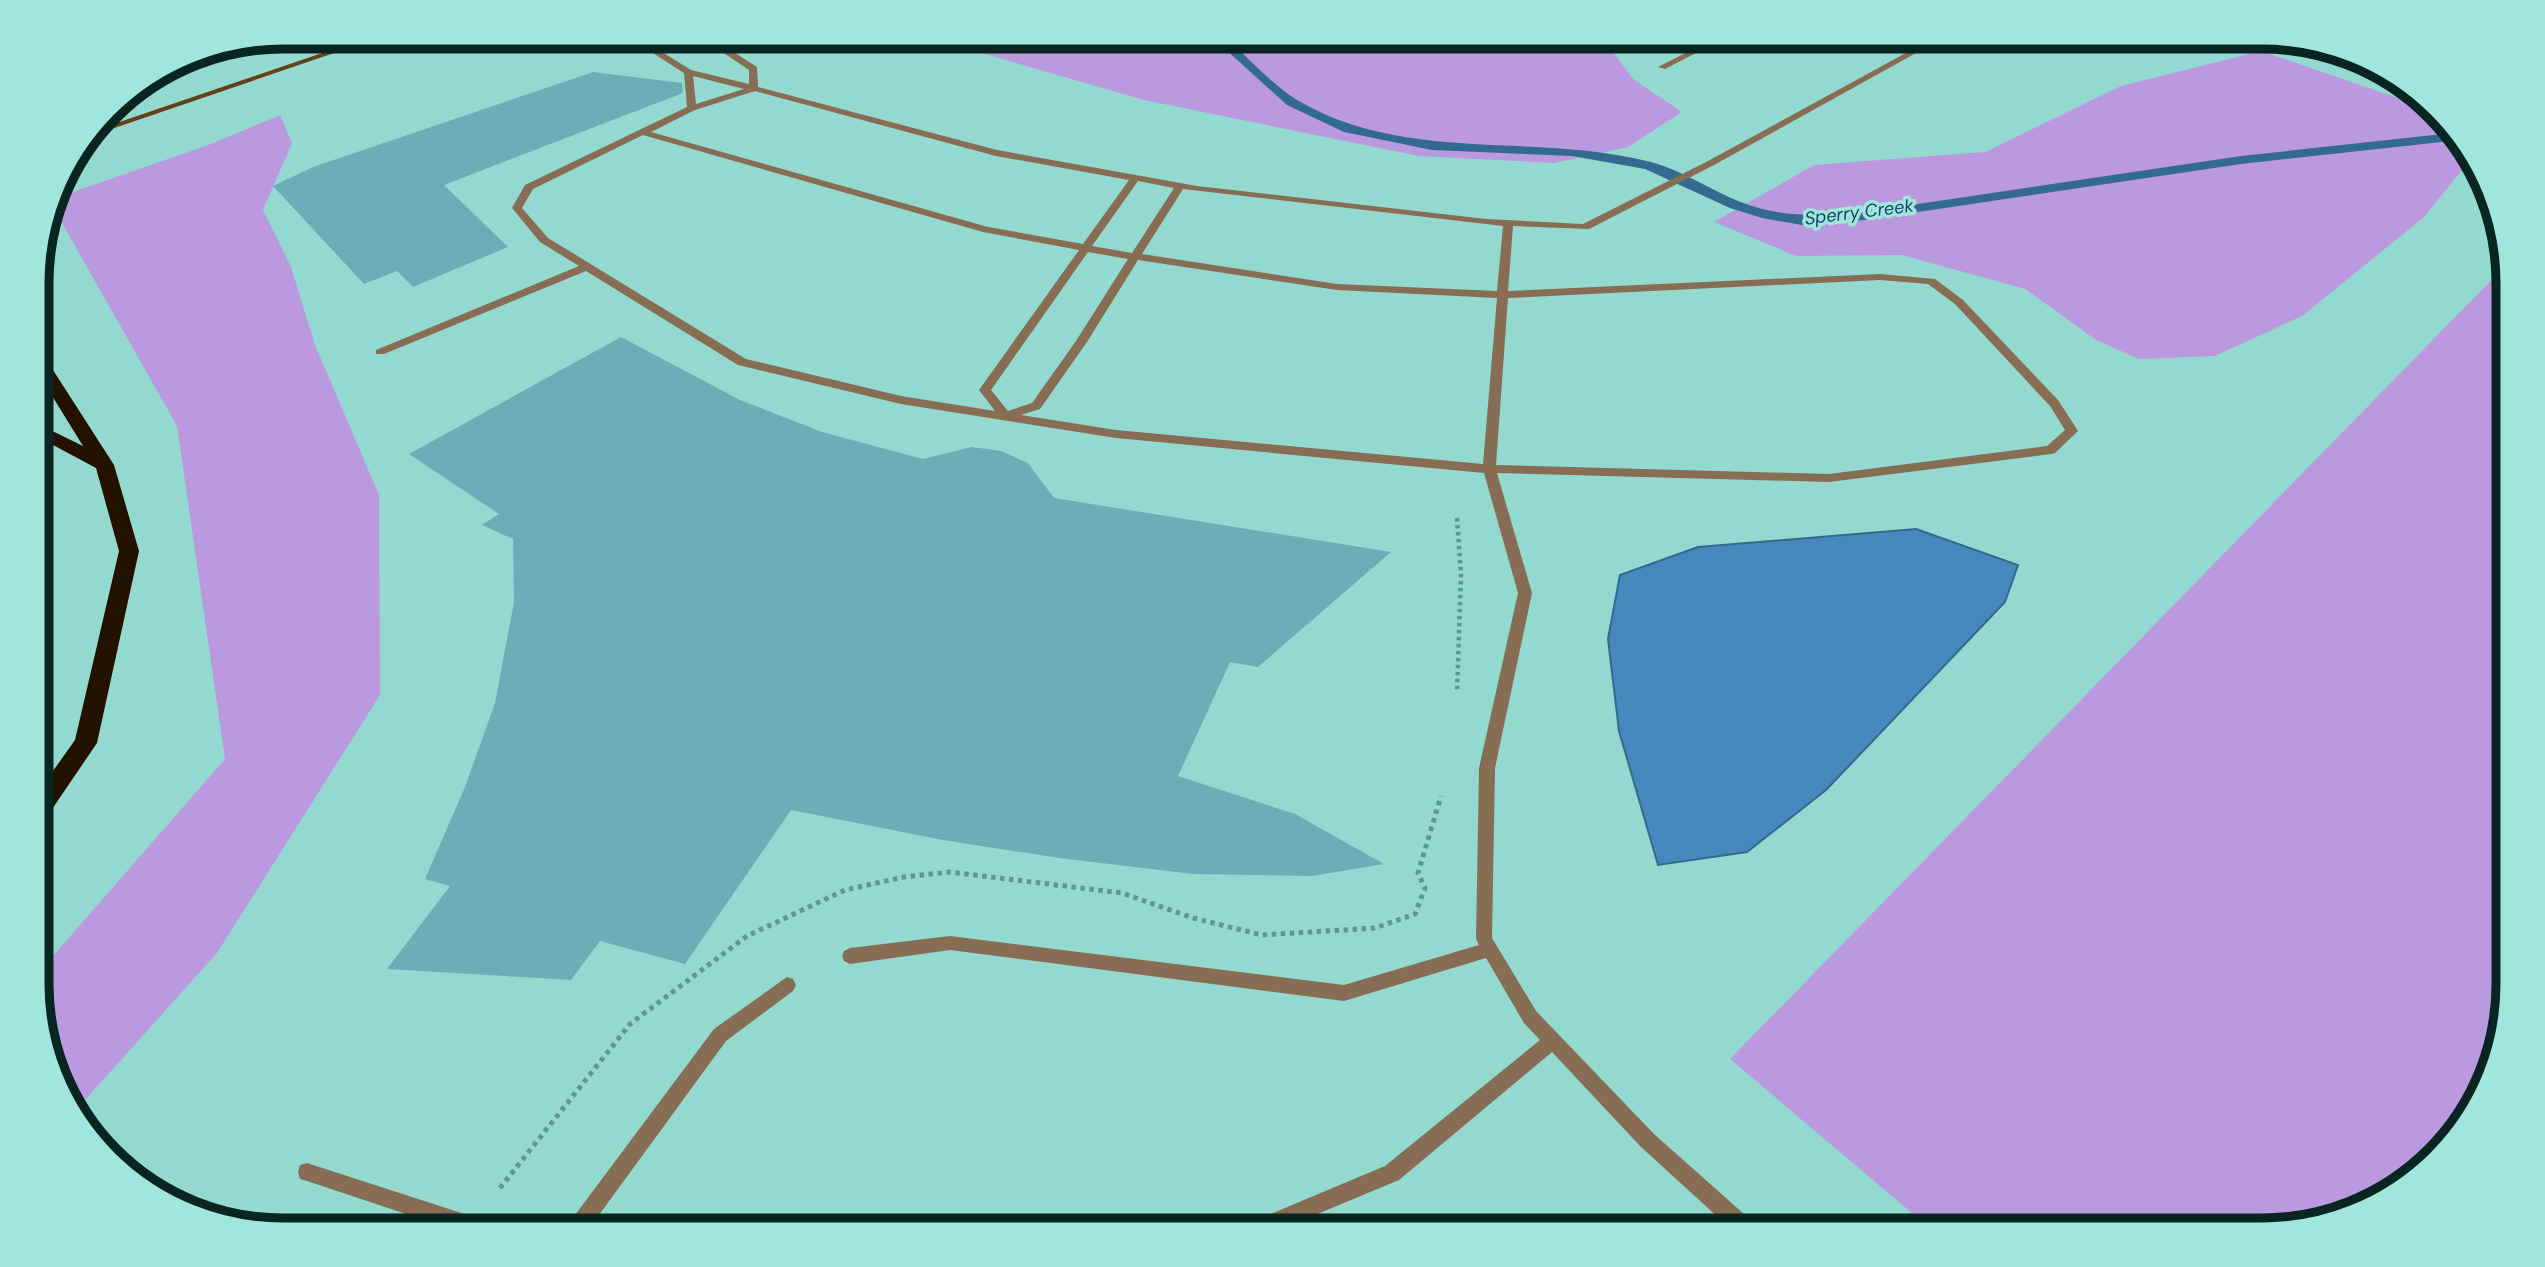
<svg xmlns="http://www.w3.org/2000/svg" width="2545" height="1267" viewBox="0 0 2545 1267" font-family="'DM Sans',sans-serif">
<rect width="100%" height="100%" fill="#94d9d0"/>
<!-- green -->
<g fill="#bb99e0">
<path d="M926,37H1614V53L1633,79L1682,112L1628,147L1554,163L1419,156L1144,100Z"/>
<path d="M2261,51L2421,106L2467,146L2471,159L2423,218L2302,316L2215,356L2139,359L2096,340L2025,289L1902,255L1796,256L1714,222L1814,165L1985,152L2121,86Z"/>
<path d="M280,115L292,143L263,210L291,267L315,345L379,495L380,695L217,953L77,1109L39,1017V972L225,759L177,426L53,207L56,198L211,144Z"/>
<path d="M2506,265L2508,985L2483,1093L2399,1189L2278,1230H1932L1730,1059Z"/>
</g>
<!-- water -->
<path fill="#4687be" stroke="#336a8f" stroke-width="2" d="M1916,529L2018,565L2005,602L1826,790L1747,852L1658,865L1619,731L1608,639L1620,575L1698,547Z"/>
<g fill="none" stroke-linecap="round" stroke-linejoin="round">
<!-- stream -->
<path fill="#336a8f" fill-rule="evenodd" d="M1212,37H1225C1247,56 1272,85 1297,100C1404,164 1534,132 1651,162C1681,170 1709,189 1738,201C1782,219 1819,215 1864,212L2241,156L2452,133L2460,140L2241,164L1864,220L1802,225L1762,218L1730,208L1645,169L1572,156L1432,150L1344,132L1287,105Z"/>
</g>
<!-- building -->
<g fill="#6aaeb7">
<path d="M593,72L682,83L683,93L444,185L508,247L413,287L397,271L364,284L273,186L313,167Z"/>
<path d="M621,337L740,400L822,432L923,459L972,447L1001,451L1028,463L1054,498L1391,552L1258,667L1230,662L1178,776L1295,814L1384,864L1312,876L1193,874L1059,858L943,840L791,810L685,964L600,941L571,980L387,969L450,886L425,879L465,787L495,703L514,602L513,539L482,525L499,514L409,454Z"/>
</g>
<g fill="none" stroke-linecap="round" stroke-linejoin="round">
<!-- path-far1 -->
<path stroke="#619791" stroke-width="4.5" stroke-dasharray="3.5 3.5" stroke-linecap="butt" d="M1457,518L1461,574L1457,692"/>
<!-- path -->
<path stroke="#619791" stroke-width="5" stroke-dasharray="4.5 4.5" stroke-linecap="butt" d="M500,1188L630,1024L747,936L845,890L904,877L950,872L1122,893L1193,918L1262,935L1375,928L1415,914L1425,888L1418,873L1441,796"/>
<!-- lane -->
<g fill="#866d54" fill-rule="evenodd">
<path d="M628,37H638L691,70L749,84V70L700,37H710L757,67L758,87L997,150L1197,186L1486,219L1583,224L1708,161L1935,37H1945L1714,165L1589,229L1513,226L1508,291L1880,274L1935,279L1963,300L2058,400L2078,431L2055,453L2051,454L1829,482L1497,473L1532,593L1495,768L1492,938L1536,1011L1654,1134L1754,1223L1757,1230H1732L1640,1146L1552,1052L1399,1180L1279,1230H1246L1249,1223L1385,1166L1540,1040L1524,1023L1486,958L1344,1001L950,950L850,964L844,961L842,956L844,951L850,948L950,936L1344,985L1479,945L1476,939L1479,768L1518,593L1484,473L1116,438L901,404L738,365L586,271L384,354H376V350L579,266L540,242L512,208L525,185L687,107L684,73ZM693,76L744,89L696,104ZM755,91L996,156L1129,180L1083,244L988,227L651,132L695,110ZM643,135L983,232L1079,250L979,390L995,411L901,396L746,359L548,238L522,208L533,189ZM1138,181L1174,188L1132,253L1092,246ZM1183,189L1503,226L1497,291L1337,284L1142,254ZM1088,252L1128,259L1076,341L1032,403L1008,411L991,390ZM1138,260L1337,290L1497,298L1483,464L1116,430L1021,415L1040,409L1087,342ZM1880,280L1928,284L1955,304L2050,406L2065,430L2047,446L1829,474L1496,465L1508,298Z"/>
<path d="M1717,37H1727L1665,69L1658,67Z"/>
<path d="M787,977L793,979L796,985L793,991L726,1041L588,1230H566L569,1223L714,1029Z"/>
<path d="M307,1163L483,1220L490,1223L493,1230H454L307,1181L300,1179L298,1172L300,1165Z"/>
</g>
<!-- secondary -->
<path fill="#644119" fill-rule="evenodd" d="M369,37H381L91,136L96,130Z"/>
<!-- highway -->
<path fill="#241201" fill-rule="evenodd" d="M37,355L44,356L114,465L139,551L97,743L46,818L38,821V792L75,740L119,551L96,468L38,437V424L83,446L38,373Z"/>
</g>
<g text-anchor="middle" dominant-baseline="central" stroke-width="7" stroke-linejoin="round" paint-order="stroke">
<!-- far-water labels -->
<g font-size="18" font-style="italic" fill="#114268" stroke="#a1e6dd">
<text transform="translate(1859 212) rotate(-7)">Sperry Creek</text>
</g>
</g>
<!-- crop -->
<path d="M0 0H2545V1267H0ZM283 49H2262A234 234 0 0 1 2496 283V984A234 234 0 0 1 2262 1218H283A234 234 0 0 1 49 984V283A234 234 0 0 1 283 49Z" fill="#a1e6dd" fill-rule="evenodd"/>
<path fill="none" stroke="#082522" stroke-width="9" d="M283 49H2262A234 234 0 0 1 2496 283V984A234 234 0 0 1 2262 1218H283A234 234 0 0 1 49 984V283A234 234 0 0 1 283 49Z"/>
</svg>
